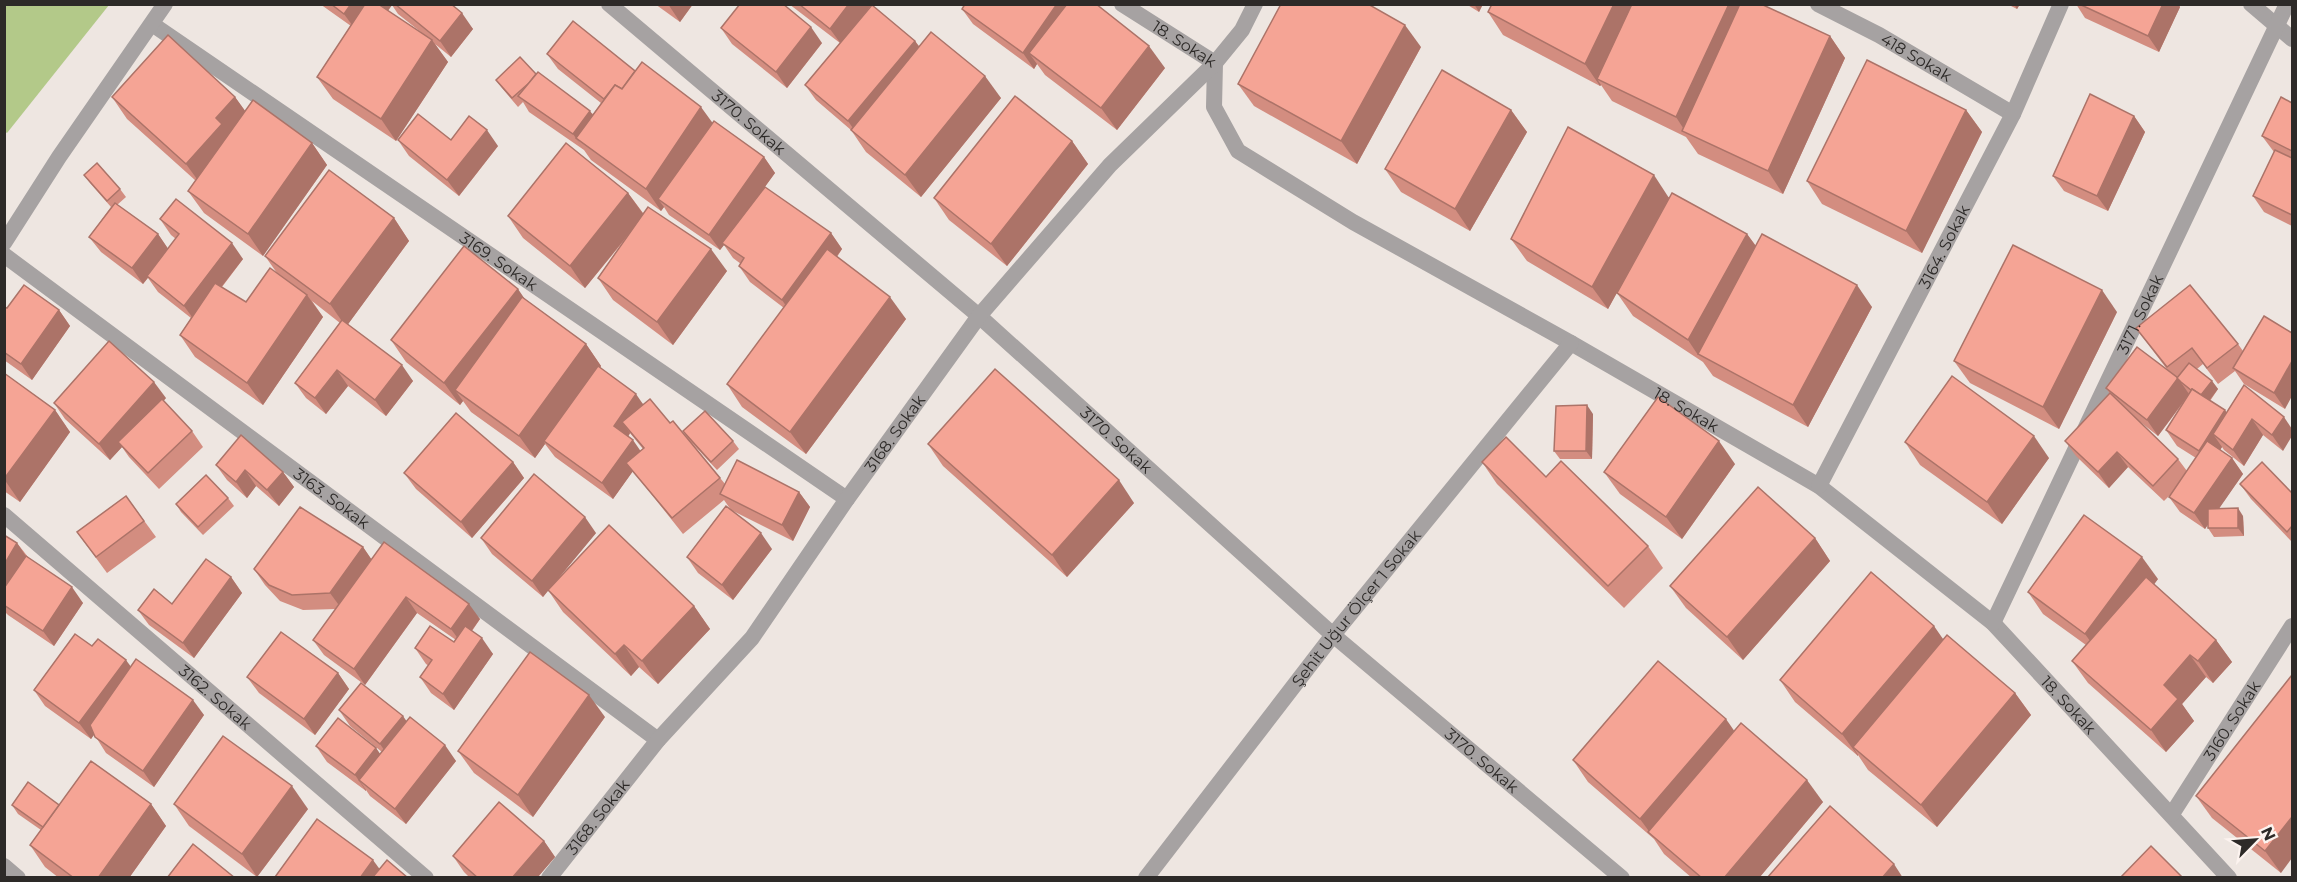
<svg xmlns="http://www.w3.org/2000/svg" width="2297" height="882" viewBox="0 0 2297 882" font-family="Montserrat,sans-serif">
<rect width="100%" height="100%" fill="#eee6e1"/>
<!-- green -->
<path fill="#b3c989" d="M4,5H109L7,133L4,131Z"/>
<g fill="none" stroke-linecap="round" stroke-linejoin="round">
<!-- minor -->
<g stroke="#a6a2a2" stroke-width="16">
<path id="s1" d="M609,4L979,316L1333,635L1622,878"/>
<path id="s2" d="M1122,4L1215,63L1214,107L1238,151L1353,222L1571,343L1819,486L1993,623L2229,878"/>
<path id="s3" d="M1818,4L1879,35L2013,114"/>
<path d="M2251,4L2292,39"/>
<path id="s4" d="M152,24L847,499"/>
<path id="s5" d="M4,255L658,740"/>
<path id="s6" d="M1819,486L2013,114L2061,4"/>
<path id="s7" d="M4,515L426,878"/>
<path id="s8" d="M1993,623L2287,4"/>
<path id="s9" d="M2172,814L2292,626"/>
<path d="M4,866L18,878"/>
<path id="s10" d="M549,878L658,740L752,638L847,499L979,316L1110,165L1215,63L1242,30L1255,4"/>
<path id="s11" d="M1146,878L1333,635L1571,343"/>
</g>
<!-- tertiary -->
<path stroke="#a6a2a2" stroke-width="16" d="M4,243L59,157L165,4"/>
</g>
<!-- wall -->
<g fill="#d38d80" fill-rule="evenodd">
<path d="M320,4H451L473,29L451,57L435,44L448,62L396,141L333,99L317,77L351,26ZM392,5L398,14L422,33L388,11Z"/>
<path d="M655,4H693L680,22Z"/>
<path d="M789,4H872L864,15L915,41L919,46L1001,98L921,197L866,152L851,130L816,100L805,85L840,43Z"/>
<path d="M1466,4H1483L1479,12Z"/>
<path d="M2007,4H2020L2017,9Z"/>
<path d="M2076,4H2178L2180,7L2159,52L2085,18Z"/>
<path d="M962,9L1165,68L1117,130L1045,75L1037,64L1034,69L973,24Z"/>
<path d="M1488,12L1830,36L1845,58L1783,194L1698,154L1686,137L1612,101L1601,85L1600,86L1503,35Z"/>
<path d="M721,28L822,43L787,88L732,44Z"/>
<path d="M1421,47L1357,164L1254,106L1238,84Z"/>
<path d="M547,54L635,71L764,157L775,173L760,193L831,233L842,249L837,257L906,319L806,454L742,407L727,384L784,308L750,282L739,266L741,264L733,258L724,245L720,250L669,215L664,207L661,211L591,160L584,150L529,112L523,102L518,107L502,88L496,80L536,74L593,114L601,103L558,69Z"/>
<path d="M112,97H235L245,111L312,143L327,165L263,256L204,213L188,191L196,181L127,119Z"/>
<path d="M2292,103V226L2264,212L2253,196L2274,152L2262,136Z"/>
<path d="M1511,110L1527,132L1470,231L1401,192L1385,169Z"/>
<path d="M1966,110L1982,132L1922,253L1822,204L1807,181Z"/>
<path d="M2134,116L2145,132L2108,211L2064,191L2053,176Z"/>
<path d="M398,140L498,146L459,196L409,156Z"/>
<path d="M1072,141L1088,164L1007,266L949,220L934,198Z"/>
<path d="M84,175L120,189L126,197L117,205L158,234L168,249L176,239L171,235L160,219L243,259L222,287L246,302L277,273L265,256L394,218L409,241L348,324L413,381L386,416L348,386L326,414L306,398L295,383L340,323L312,301L323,317L263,405L195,357L180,335L191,318L158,292L148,278L143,284L101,252L89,237L111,207L90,183Z"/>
<path d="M628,193L643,213L727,271L673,345L613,300L598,278L627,237L585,288L523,238L508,216Z"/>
<path d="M1669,197L1747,234L1756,246L1872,307L1808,427L1713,376L1703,362L1633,316L1617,293L1658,217L1608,309L1527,261L1511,239Z"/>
<path d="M525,299L586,344L601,366L600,368L643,404L670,423L687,437L683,431L733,441L739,449L717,470L691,442L725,484L799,492L810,507L793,541L731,510L724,500L683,534L633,471L613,499L555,457L545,444L535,458L471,412L463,401L460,405L406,362L391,340ZM630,433L643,449L640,451L628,437Z"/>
<path d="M4,307L7,308L59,310L70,326L32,380L4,360Z"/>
<path d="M2117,312L2059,429L1970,383L1954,361Z"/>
<path d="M2264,316L2285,409L2244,384L2235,371L2218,384L2203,364L2197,369L2212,381L2218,389L2210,401L2227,413L2244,385L2283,451L2263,435L2244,466L2224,450L2222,447L2220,450L2232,458L2243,474L2219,508L2243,516L2244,536L2214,537L2208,528V524L2205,529L2180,512L2169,497L2172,493L2164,501L2128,467L2109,488L2076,456L2065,441L2110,394L2106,388L2169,372L2136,328L2238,344L2243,351ZM2186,399L2166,430L2177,446L2196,458L2187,471L2178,459L2139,421L2158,436Z"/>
<path d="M4,373L55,410L70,432L20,502L4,491Z"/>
<path d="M166,398L163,401L192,431L203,447L159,489L129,457L122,447L110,460L65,419L54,403Z"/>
<path d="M1593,414L1592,459H1560L1554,451Z"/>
<path d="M1905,442L2049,458L2002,524L1920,465Z"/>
<path d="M928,444L1134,503L1067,577L943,466Z"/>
<path d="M513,462L524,478L472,538L416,489L404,473Z"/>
<path d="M1482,462L1546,477L1648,546L1663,568L1624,608L1497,484Z"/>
<path d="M1735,464L1682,539L1620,494L1604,472Z"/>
<path d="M216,465L283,472L294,487L279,506L256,486L247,498L227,480Z"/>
<path d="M2240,484L2292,493V542L2251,499Z"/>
<path d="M126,496L156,537L107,573L77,532Z"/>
<path d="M228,498L234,506L203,535L181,512L176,504Z"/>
<path d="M596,533L556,581L694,606L710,629L658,684L639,667L631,676L563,612L548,590L543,597L492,554L481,538Z"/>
<path d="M4,535L17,543L28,557L83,603L54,646L8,615L4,611Z"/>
<path d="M1815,538L1830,561L1743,660L1686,608L1670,586Z"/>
<path d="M363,547L371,559L480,619L472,631L493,654L454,710L431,693L420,677L429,666L426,664L415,648L454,642L456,640L417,613L365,685L324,655L313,640L336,609L303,610L280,601L265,585L254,569Z"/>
<path d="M772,549L733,600L698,573L687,557Z"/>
<path d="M231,577L242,593L194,658L149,625L138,610L172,604Z"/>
<path d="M2158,579L2154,584L2216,640L2232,662L2213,683L2206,677L2182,704L2194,721L2166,752L2088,683L2072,661L2086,645L2043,614L2028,592Z"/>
<path d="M1943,639L2015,693L2031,715L1937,827L1868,770L1858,755V756L1795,702L1780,680Z"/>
<path d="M92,646L131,667L204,715L154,787L106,753L94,734L91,739L45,706L34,690Z"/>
<path d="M338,673L349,689L315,735L259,693L247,677Z"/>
<path d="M2292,675L2281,873L2212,818L2196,796Z"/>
<path d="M339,710L406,722L456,761L406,824L370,796L366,790V791L327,762L316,746L376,748L380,754L382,752L350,726Z"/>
<path d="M605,717L533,817L474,773L458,751Z"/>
<path d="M1734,731L1823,802L1759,878H1692L1664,854L1654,839L1588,782L1573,760Z"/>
<path d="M151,804L166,826L129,878H59L45,867L30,845L41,830L18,814L12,805Z"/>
<path d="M174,804L308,809L257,877L189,826Z"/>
<path d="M544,841L555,857L537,878H470L464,872L453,856Z"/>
</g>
<!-- shaded-wall -->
<g fill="#ac7368">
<path d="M351,4H373L355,29L344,14Z"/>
<path d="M381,4H391L392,5L386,13Z"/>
<path d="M668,4H693L680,22Z"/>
<path d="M849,4H872L841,44L830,29Z"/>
<path d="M1057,4H1079L1029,53L1037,64L1034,69L1023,53Z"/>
<path d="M1474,4H1483L1479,12Z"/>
<path d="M1614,4H1641L1597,79L1601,85L1600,86L1585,64Z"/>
<path d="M1729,4H1746L1687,134L1676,117Z"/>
<path d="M2014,4H2020L2017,9Z"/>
<path d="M2163,4H2178L2180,7L2159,52L2148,36Z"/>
<path d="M462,13L473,29L451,57L440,41Z"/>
<path d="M1405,25L1421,47L1357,164L1341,141Z"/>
<path d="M811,27L822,43L787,88L776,72Z"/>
<path d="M1830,36L1845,58L1783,194L1768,171Z"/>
<path d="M432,40L448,62L396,141L381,119Z"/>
<path d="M915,41L926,57L859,137L848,121Z"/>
<path d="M1149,46L1165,68L1117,130L1101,108Z"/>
<path d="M985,76L1001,98L921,197L905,175Z"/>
<path d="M235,97L251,119L202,186L186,164L216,118Z"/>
<path d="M701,107L717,129L658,199L664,207L661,211L646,189Z"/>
<path d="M1511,110L1527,132L1470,231L1455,209Z"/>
<path d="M1966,110L1982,132L1922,253L1906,231Z"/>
<path d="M590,111L601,127L576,138L584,150L573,134Z"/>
<path d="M2134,116L2145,132L2108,211L2097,196Z"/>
<path d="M487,130L498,146L459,196L447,180Z"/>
<path d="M1072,141L1088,164L1007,266L991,244Z"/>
<path d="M312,143L327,165L263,256L248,234Z"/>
<path d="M764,157L775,173L724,244L722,243L724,245L720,250L709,235Z"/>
<path d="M1654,175L1669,198L1608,309L1592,287Z"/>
<path d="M628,193L644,215L585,288L570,266Z"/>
<path d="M394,218L409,241L346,327L330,304Z"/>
<path d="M831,233L842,249L793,316L782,300Z"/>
<path d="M158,234L169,250L143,284L132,268Z"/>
<path d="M1747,234L1763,256L1698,355L1688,340Z"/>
<path d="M232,243L243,259L195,321L184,306Z"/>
<path d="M711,249L727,271L673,345L657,322Z"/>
<path d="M1857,285L1872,307L1808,427L1793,405Z"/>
<path d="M518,289L533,311L455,390L463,401L460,405L444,383Z"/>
<path d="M2102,290L2117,312L2059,429L2043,407Z"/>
<path d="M307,295L323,317L263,405L247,383Z"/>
<path d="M890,297L906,319L806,454L790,432Z"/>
<path d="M59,310L70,326L32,380L21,364Z"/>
<path d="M586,344L601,366L546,443L544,441L545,444L535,458L519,436Z"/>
<path d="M2292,361V396L2285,409L2274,393Z"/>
<path d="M402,365L413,381L386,416L375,400Z"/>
<path d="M337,370L348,386L326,414L315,398Z"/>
<path d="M2178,378L2189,394L2158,436L2147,420Z"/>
<path d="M2212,381L2218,389L2206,405L2200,397Z"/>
<path d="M154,382L166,398L122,446L118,442L122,447L110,460L99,444Z"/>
<path d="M636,394L647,410L622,422L630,433L625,442L614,426Z"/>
<path d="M1587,405L1593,414L1592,459L1586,451Z"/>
<path d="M55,410L70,432L20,502L4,479Z"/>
<path d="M2225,410L2236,426L2213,434L2222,447L2210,467L2199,451Z"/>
<path d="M2284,417L2292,429V436L2283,451L2272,435Z"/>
<path d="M2252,419L2263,435L2244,466L2233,450Z"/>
<path d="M2034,436L2049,458L2002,524L1987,502Z"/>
<path d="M633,440L644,456L626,463L633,471L613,499L602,483Z"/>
<path d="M1719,441L1735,464L1682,539L1666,517Z"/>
<path d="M2117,452L2128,467L2109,488L2098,472Z"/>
<path d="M2232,458L2243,474L2205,529L2194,513Z"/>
<path d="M513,462L524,478L472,538L461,522Z"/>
<path d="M245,470L256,486L247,498L236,482Z"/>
<path d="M283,472L294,487L279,506L267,490Z"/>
<path d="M1119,480L1134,503L1067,577L1052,555Z"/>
<path d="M799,492L810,507L793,541L782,525Z"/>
<path d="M2238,508L2243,516L2244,536L2238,528Z"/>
<path d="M585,517L596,533L543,597L532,581Z"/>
<path d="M761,533L772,549L733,600L722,585Z"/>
<path d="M1815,538L1830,561L1743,660L1727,637Z"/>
<path d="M17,543L28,559L4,600V565Z"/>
<path d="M363,547L374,563L341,608L330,593Z"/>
<path d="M2142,557L2158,579L2101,656L2085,634Z"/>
<path d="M231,577L242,593L194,658L183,643Z"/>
<path d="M72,587L83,603L54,646L43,631Z"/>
<path d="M406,597L417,613L365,685L354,669Z"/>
<path d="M469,604L480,619L462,644L451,629Z"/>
<path d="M694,606L710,629L658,684L642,661Z"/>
<path d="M1934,626L1950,649L1853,747L1858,755V756L1842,734Z"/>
<path d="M482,638L493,654L454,710L443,694Z"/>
<path d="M2216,640L2232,662L2213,683L2198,661Z"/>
<path d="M624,645L639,667L631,676L615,654Z"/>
<path d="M2190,655L2206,677L2182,704L2194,721L2166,752L2151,730L2164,685Z"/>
<path d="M126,660L137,675L91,739L79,723Z"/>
<path d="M338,673L349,689L315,735L304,719Z"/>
<path d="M2015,693L2031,715L1937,827L1921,805Z"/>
<path d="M589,695L605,717L533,817L518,795Z"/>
<path d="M193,700L204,715L154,787L143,771Z"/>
<path d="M403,716L414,732L391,760L380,744Z"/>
<path d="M1726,719L1742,742L1651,834L1640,819Z"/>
<path d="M445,745L456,761L406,824L395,809Z"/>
<path d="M376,748L387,764L359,780L366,790V791L355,775Z"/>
<path d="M1807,780L1823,802L1759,878H1724Z"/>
<path d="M292,786L308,809L257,877L242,854Z"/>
<path d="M151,804L166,826L129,878H98Z"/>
<path d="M2292,817V858L2281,873L2265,851Z"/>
<path d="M544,841L555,857L537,878H512Z"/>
<path d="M373,860L384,875L382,878H360Z"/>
<path d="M1894,864L1903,878H1882Z"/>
</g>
<!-- building -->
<g fill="#f5a495" stroke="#ac7368" stroke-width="1.5">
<path d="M331,4H351L344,14Z"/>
<path d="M365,4H378L432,40L381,119L317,77Z"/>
<path d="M395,4H451L462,13L440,41Z"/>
<path d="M740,4H783L811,27L776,72L721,28Z"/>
<path d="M799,4H849L830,29Z"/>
<path d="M965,4H1057L1023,53L962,9Z"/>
<path d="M1067,4H1096L1149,46L1101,108L1029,53Z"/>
<path d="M1281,4H1368L1405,25L1341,141L1238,84Z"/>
<path d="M1492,4H1614L1585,64L1488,12Z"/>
<path d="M1632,4H1729L1676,117L1597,79Z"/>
<path d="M1740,4H1761L1830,36L1768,171L1682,131Z"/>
<path d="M2079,4H2163L2148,36Z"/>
<path d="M872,5L915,41L848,121L805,85Z"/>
<path d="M573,21L635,71L622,89L615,85L604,99L547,54Z"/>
<path d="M931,32L985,76L905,175L851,130Z"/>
<path d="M168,35L235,97L216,118L222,124L186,164L112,97Z"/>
<path d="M520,57L536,74L529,83L512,98L496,80Z"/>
<path d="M1867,60L1966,110L1906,231L1807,181Z"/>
<path d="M642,62L701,107L646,189L576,138L615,85L622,89Z"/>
<path d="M1442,70L1511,110L1455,209L1385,169Z"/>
<path d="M538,72L590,111L573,134L518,96Z"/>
<path d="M2090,94L2134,116L2097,196L2053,176Z"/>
<path d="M1015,96L1072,141L991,244L934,198Z"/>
<path d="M2281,97L2292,103V151L2262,136Z"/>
<path d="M253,100L312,143L248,234L188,191Z"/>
<path d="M418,114L451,140L469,116L487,130L447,180L398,140Z"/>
<path d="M714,121L764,157L709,235L658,199Z"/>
<path d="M1568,127L1654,175L1592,287L1511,239Z"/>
<path d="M566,143L628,193L570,266L508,216Z"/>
<path d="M2275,150L2292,158V215L2253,196Z"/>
<path d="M97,163L120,189L107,201L84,175Z"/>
<path d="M329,170L394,218L330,304L265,256Z"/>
<path d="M765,187L831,233L782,300L739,266L744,258L722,243Z"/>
<path d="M1672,193L1747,234L1688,340L1617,293Z"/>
<path d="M176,199L232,243L184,306L147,276L179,234L160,219Z"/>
<path d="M115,203L158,234L132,268L89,237Z"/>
<path d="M648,207L711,249L657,322L598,278Z"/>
<path d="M1762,234L1857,285L1793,405L1698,354Z"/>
<path d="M2013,245L2102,290L2043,407L1954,361Z"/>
<path d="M464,246L518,289L444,383L391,340Z"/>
<path d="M827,249L890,297L790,432L727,384Z"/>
<path d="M270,268L307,295L247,383L180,335L215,283L246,302Z"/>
<path d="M24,285L59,310L21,364L4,352V307L7,308Z"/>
<path d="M2190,285L2238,344L2207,368L2192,348L2167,367L2136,328Z"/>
<path d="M522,297L586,344L519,436L455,390Z"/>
<path d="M2264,316L2292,333V361L2274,393L2233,368Z"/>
<path d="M342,320L402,365L375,400L337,370L315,398L295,383Z"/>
<path d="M109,341L154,382L99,444L54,403Z"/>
<path d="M2137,347L2178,378L2147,420L2106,388Z"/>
<path d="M2189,363L2212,381L2201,395L2192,389L2191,390L2181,382L2177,378Z"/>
<path d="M598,366L636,394L614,426L633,440L602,483L544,441Z"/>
<path d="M995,369L1119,480L1052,555L928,444Z"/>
<path d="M4,373L55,410L4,479Z"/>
<path d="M1952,376L2034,436L1987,502L1905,442Z"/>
<path d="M2244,385L2284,417L2272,435L2252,419L2233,450L2213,434Z"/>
<path d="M2192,389L2225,410L2199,451L2166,430Z"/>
<path d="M2110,393L2178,459L2153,486L2117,452L2098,472L2065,441Z"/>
<path d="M1658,397L1719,441L1666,517L1604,472Z"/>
<path d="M162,399L192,431L148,473L118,442Z"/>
<path d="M650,399L670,423L673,421L720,478L672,518L626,463L644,448L622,422Z"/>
<path d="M1587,405L1586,451H1554L1556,406Z"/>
<path d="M705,411L733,441L711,462L683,431Z"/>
<path d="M456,413L513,462L461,522L404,473Z"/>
<path d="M241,435L283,472L267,490L245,470L236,482L216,465Z"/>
<path d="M1506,437L1546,477L1561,461L1648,546L1608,586L1482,462Z"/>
<path d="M2207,441L2232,458L2194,513L2169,497Z"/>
<path d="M737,460L799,492L782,525L720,494Z"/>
<path d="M2262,462L2292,493V526L2287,532L2240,484Z"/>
<path d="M534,474L585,517L532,581L481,538Z"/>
<path d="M206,475L228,498L198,527L176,504Z"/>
<path d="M1758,487L1815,538L1727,637L1670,586Z"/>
<path d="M126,496L144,521L96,557L77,532Z"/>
<path d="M726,506L761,533L722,585L687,557Z"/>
<path d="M300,507L363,547L330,593L292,595L269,585L254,569Z"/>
<path d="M2238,508V528H2208V509Z"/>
<path d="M2084,515L2142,557L2085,634L2028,592Z"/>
<path d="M609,525L694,606L642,661L624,645L615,654L548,590Z"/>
<path d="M4,535L17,543L4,565Z"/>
<path d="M384,542L469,604L451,629L406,597L354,669L313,640Z"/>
<path d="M26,556L72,587L43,631L4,605V588Z"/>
<path d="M206,559L231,577L183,643L138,610L154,589L172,604Z"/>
<path d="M1871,572L1934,626L1842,734L1780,680Z"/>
<path d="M2146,577L2216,640L2198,661L2190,655L2164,685L2178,699L2151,730L2072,661Z"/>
<path d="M430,626L454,642L465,626L482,638L443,694L420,677L432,660L415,648Z"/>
<path d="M281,632L338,673L304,719L247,677Z"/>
<path d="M75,634L92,646L98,639L126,660L79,723L34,690Z"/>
<path d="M1947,635L2015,693L1921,805L1853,747Z"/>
<path d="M530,652L589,695L518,795L458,751Z"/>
<path d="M136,659L193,700L143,771L95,737L90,725Z"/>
<path d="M1658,661L1726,719L1640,819L1573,760Z"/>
<path d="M2292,675V817L2265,851L2196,796Z"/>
<path d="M361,683L403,716L380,744L339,710Z"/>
<path d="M410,717L445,745L395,809L359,780Z"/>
<path d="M338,718L376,748L355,775L316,746Z"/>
<path d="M1741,723L1807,780L1724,878H1702L1648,832Z"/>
<path d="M223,736L292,786L242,854L174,804Z"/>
<path d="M91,761L151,804L98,878H74L30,845Z"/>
<path d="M28,782L59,805L43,827L12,805Z"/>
<path d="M499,802L544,841L512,878H478L453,856Z"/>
<path d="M1830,806L1894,864L1882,878H1767Z"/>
<path d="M317,819L373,860L360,878L275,877Z"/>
<path d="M193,844L235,878H167Z"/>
<path d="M2151,846L2183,878H2120Z"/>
<path d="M387,860L408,878H372Z"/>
</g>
<g text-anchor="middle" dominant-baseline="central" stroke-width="5" stroke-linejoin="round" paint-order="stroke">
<!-- street labels -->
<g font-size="16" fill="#2d2a28" stroke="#fcf3ef">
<text stroke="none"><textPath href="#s2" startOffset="74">18. Sokak</textPath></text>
<text stroke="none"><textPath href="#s3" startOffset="112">418 Sokak</textPath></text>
<text stroke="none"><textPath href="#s1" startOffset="183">3170. Sokak</textPath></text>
<text stroke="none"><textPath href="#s6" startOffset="270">3164. Sokak</textPath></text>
<text stroke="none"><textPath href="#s4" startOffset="420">3169. Sokak</textPath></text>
<text stroke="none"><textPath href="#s8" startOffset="342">3171. Sokak</textPath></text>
<text stroke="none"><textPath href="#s2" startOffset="722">18. Sokak</textPath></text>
<text stroke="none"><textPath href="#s10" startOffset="564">3168. Sokak</textPath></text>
<text stroke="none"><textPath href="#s1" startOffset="669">3170. Sokak</textPath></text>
<text stroke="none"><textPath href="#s5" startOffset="408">3163. Sokak</textPath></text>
<text stroke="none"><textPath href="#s11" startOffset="342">Şehit Uğur Ölçer 1 Sokak</textPath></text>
<text stroke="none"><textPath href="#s7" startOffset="279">3162. Sokak</textPath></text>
<text stroke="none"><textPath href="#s2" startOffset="1208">18. Sokak</textPath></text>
<text stroke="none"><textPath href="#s9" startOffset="111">3160. Sokak</textPath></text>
<text stroke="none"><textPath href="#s1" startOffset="1155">3170. Sokak</textPath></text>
<text stroke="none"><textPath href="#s10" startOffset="78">3168. Sokak</textPath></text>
</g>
</g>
<!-- border -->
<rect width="2297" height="882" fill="none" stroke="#2d2a28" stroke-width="12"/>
<!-- north arrow -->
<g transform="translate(2255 840) rotate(65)" stroke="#fcf3ef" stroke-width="4.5" paint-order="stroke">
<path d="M0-4.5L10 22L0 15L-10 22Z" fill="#2d2a28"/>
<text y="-9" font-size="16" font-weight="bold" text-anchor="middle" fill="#2d2a28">N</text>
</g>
</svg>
